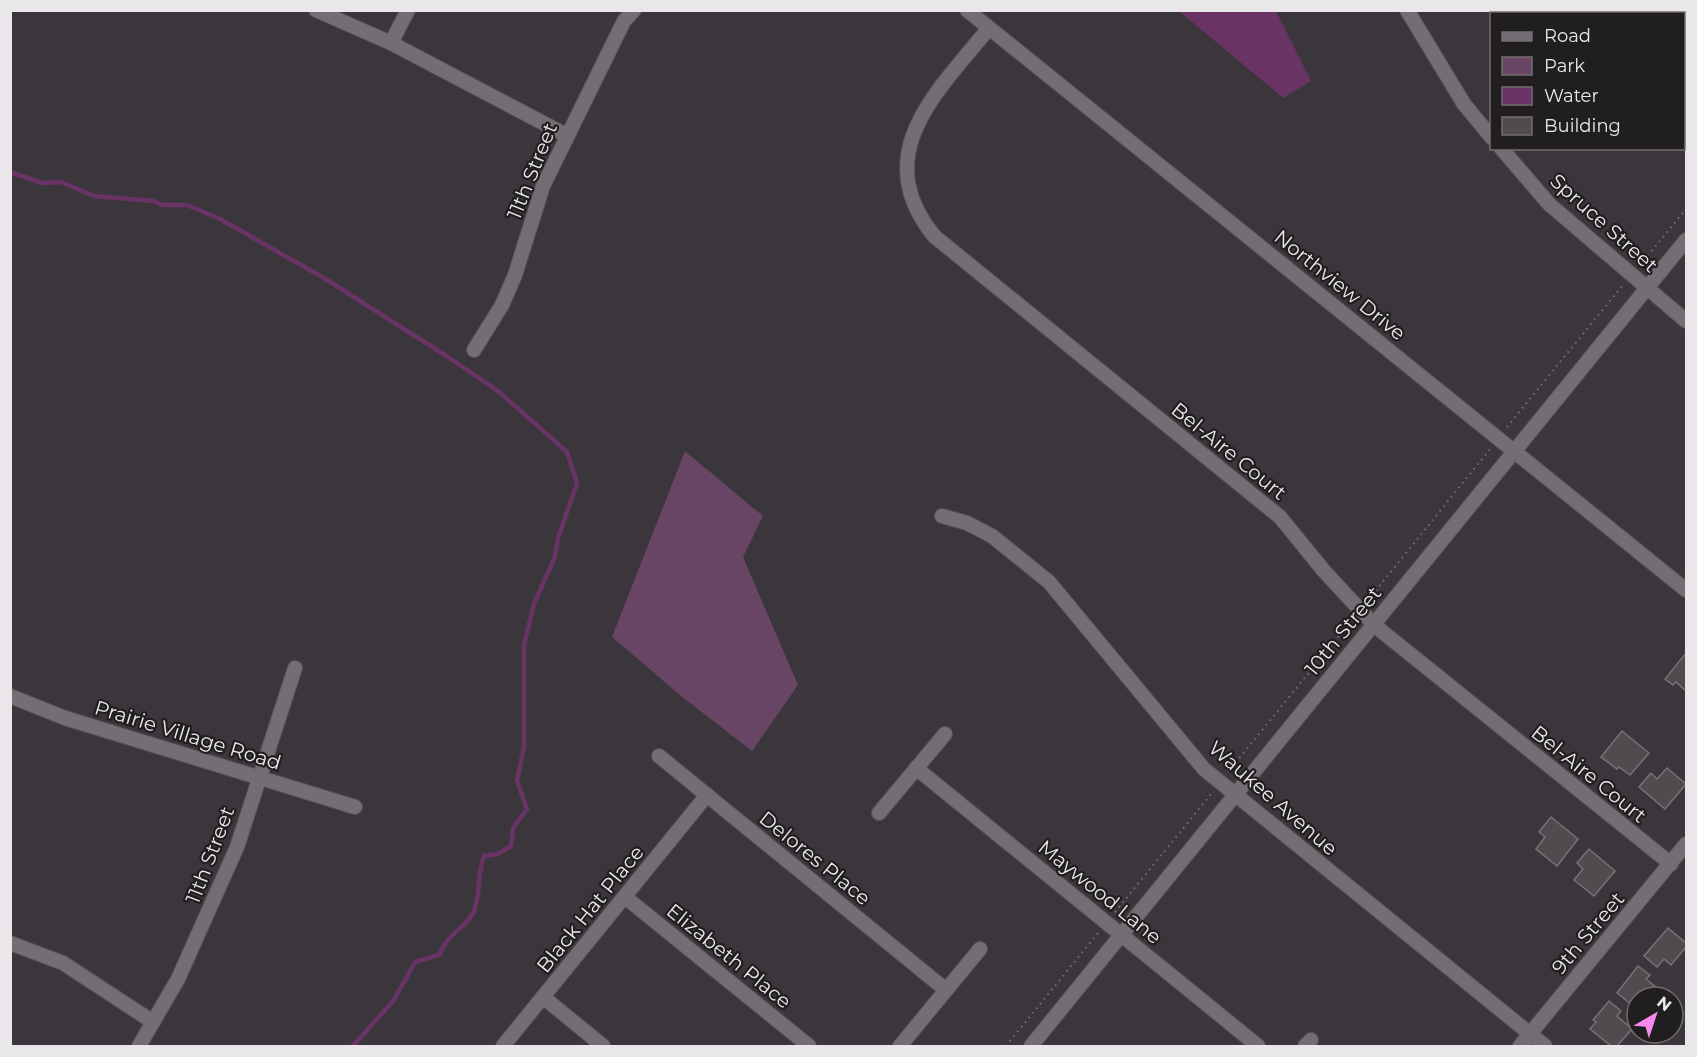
<svg xmlns="http://www.w3.org/2000/svg" width="1697" height="1057" viewBox="0 0 1697 1057" font-family="Montserrat,sans-serif">
<rect width="100%" height="100%" fill="#3b363b"/>
<!-- green -->
<path fill="#684564" d="M685,451L763,516L743,557L798,685L752,751L681,696L612,637Z"/>
<!-- water -->
<path fill="#6a3366" d="M1179,11H1276L1311,81L1283,98Z"/>
<g fill="none" stroke-linecap="round" stroke-linejoin="round">
<!-- stream -->
<path stroke="#6a3366" stroke-width="4.5" d="M10,172L42,183L61,182L94,196L153,201L162,205H187L220,219L324,278L445,355L498,391L567,452L577,483L558,538L555,557L534,604L524,645V746L517,781L527,809L513,828L511,846L498,854L484,856C477,874 481,893 474,911C469,924 457,929 449,939C445,943 442,950 439,955L415,962L394,1000L353,1046"/>
</g>
<!-- building -->
<g fill="#514b50" stroke="#787277" stroke-width="1.5">
<path d="M1686,653V691L1676,682L1673,685L1665,679Z"/>
<path d="M1622,731L1649,753L1630,775L1619,767L1617,769L1601,757Z"/>
<path d="M1667,768L1686,784L1665,809L1639,787L1651,773L1657,779Z"/>
<path d="M1551,817L1578,839L1557,866L1536,849L1545,837L1539,832Z"/>
<path d="M1589,849L1615,871L1594,896L1574,880L1583,869L1577,863Z"/>
<path d="M1668,928L1686,943V947L1671,965L1664,959L1657,967L1644,956Z"/>
<path d="M1638,966L1650,975L1646,979L1661,991L1656,997H1637V1009L1617,993Z"/>
<path d="M1609,1001L1621,1011L1617,1016L1632,1029L1617,1046H1611L1590,1029L1596,1022L1593,1020Z"/>
</g>
<g fill="none" stroke-linecap="round" stroke-linejoin="round">
<!-- minor casing -->
<g stroke="#565256" stroke-width="16">
<g id="minor">
<path d="M316,10L391,43L566,135"/>
<path d="M967,10L1686,590"/>
<path d="M1407,10L1464,104L1492,138"/>
<path d="M1659,10L1661,14"/>
<path d="M989,28C937,92 868,154 934,236L1280,517L1324,571L1374,625L1671,864"/>
<path d="M1684,39L1686,42"/>
<path d="M391,43L408,10"/>
<path d="M1501,148L1549,204L1686,321"/>
<path d="M474,350L502,305L515,275L543,186L624,21L634,10"/>
<path d="M942,516L967,523L992,536L1049,582L1204,769L1545,1046"/>
<path d="M10,696L65,718L355,807"/>
<path d="M659,756L946,990"/>
<path d="M916,768L1258,1046"/>
<path d="M879,813L945,734"/>
<path d="M625,897L809,1046"/>
<path d="M10,943L63,963L153,1022"/>
<path d="M543,997L603,1046"/>
<path d="M139,1046L178,979L237,847L295,668"/>
<path d="M503,1046L707,795"/>
<path d="M900,1046L980,949"/>
<path d="M1031,1046L1686,240"/>
<path d="M1305,1046L1311,1040"/>
<path d="M1520,1046L1686,844"/>
</g>
</g>
<!-- path -->
<g stroke="#767176" stroke-width="2" stroke-dasharray="1.5 4.5" stroke-linecap="butt">
<path d="M1640,265L1686,209"/>
<path d="M1507,427L1623,285"/>
<path d="M1368,600L1491,448"/>
<path d="M1228,772L1351,621"/>
<path d="M1115,912L1212,793"/>
<path d="M1006,1046L1098,933"/>
</g>
<!-- minor -->
<use href="#minor" stroke="#746d73" stroke-width="14"/>
</g>
<g text-anchor="middle" dominant-baseline="central" stroke-width="4.5" stroke-linejoin="round" paint-order="stroke">
<!-- street labels -->
<g font-size="20" fill="#eae7ea" stroke="#211e20">
<text transform="translate(532 171) rotate(-68)">11th Street</text>
<text transform="translate(1604 223) rotate(42)">Spruce Street</text>
<text transform="translate(1340 285) rotate(39)">Northview Drive</text>
<text transform="translate(1229 451) rotate(39)">Bel-Aire Court</text>
<text transform="translate(1343 631) rotate(-51)">10th Street</text>
<text transform="translate(188 735) rotate(17)">Prairie Village Road</text>
<text transform="translate(1589 774) rotate(39)">Bel-Aire Court</text>
<text transform="translate(1273 798) rotate(41)">Waukee Avenue</text>
<text transform="translate(210 855) rotate(-69)">11th Street</text>
<text transform="translate(815 858) rotate(39)">Delores Place</text>
<text transform="translate(1100 892) rotate(39)">Maywood Lane</text>
<text transform="translate(590 909) rotate(-51)">Black Hat Place</text>
<text transform="translate(1588 933) rotate(-50)">9th Street</text>
<text transform="translate(729 956) rotate(39)">Elizabeth Place</text>
</g>
</g>
<!-- border -->
<rect width="1697" height="1057" fill="none" stroke="#eae7ea" stroke-width="24"/>
<!-- legend -->
<rect x="1490" y="12" width="195" height="138" fill="#211e20" stroke="#716e71" stroke-width="1.5"/>
<rect x="1502" y="32" width="30" height="9" fill="#746d73" stroke="#716e71" stroke-width="1.5"/>
<text x="1544" y="42" font-size="18" fill="#eae7ea">Road</text>
<rect x="1502" y="57" width="30" height="18" fill="#684564" stroke="#716e71" stroke-width="1.5"/>
<text x="1544" y="72" font-size="18" fill="#eae7ea">Park</text>
<rect x="1502" y="87" width="30" height="18" fill="#6a3366" stroke="#716e71" stroke-width="1.5"/>
<text x="1544" y="102" font-size="18" fill="#eae7ea">Water</text>
<rect x="1502" y="117" width="30" height="18" fill="#514b50" stroke="#716e71" stroke-width="1.5"/>
<text x="1544" y="132" font-size="18" fill="#eae7ea">Building</text>
<!-- north arrow -->
<g transform="translate(1655 1015) rotate(39)"><circle r="28" fill="#211e20" stroke="#716e71" stroke-width="1.5"/>
<path d="M0-4.5L10 22L0 15L-10 22Z" fill="#f689ed"/>
<text y="-9" font-size="16" font-weight="bold" text-anchor="middle" fill="#eae7ea">N</text>
</g>
</svg>
